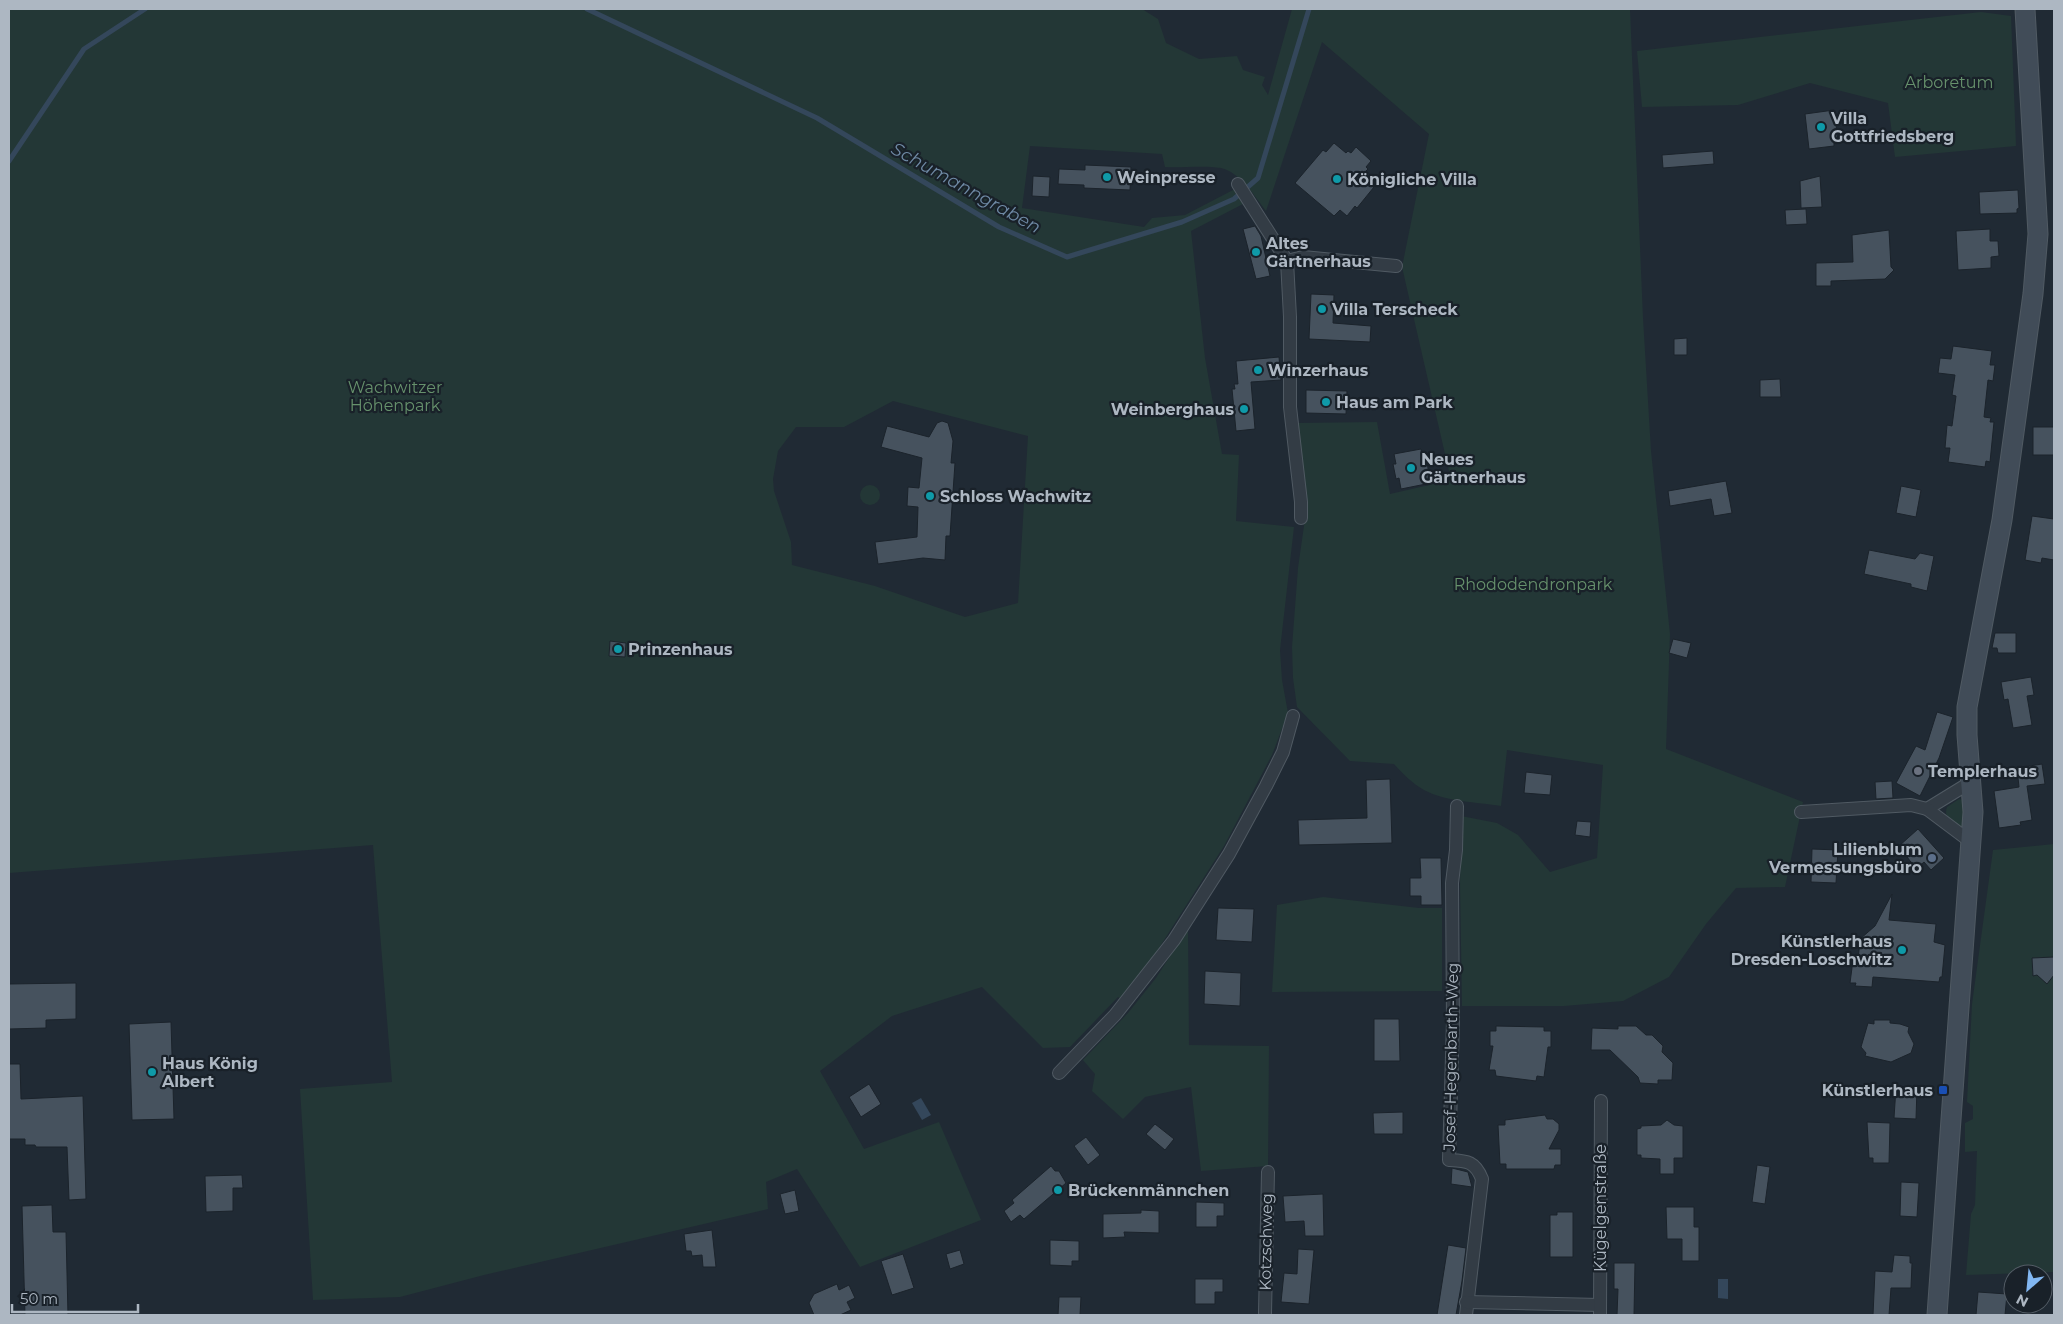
<svg xmlns="http://www.w3.org/2000/svg" width="2063" height="1324" viewBox="0 0 2063 1324" font-family="Montserrat,sans-serif">
<rect width="100%" height="100%" fill="#202a34"/>
<!-- green -->
<g fill="#233736" fill-rule="evenodd">
<path d="M9,9H1142L1158,19L1166,43L1199,59L1237,56L1243,70L1265,77L1262,85L1268,95L1292,9H1630L1643,318L1651,451L1670,634L1666,749L1803,802L1785,887L1736,888L1706,924L1669,977L1623,1001L1564,1006H1462L1460,885L1461,816L1497,823L1518,835L1550,872L1597,858L1603,765L1507,750L1501,806C1477,802 1446,802 1424,790C1412,783 1403,774 1394,764L1350,761L1297,707L1293,678L1292,647L1298,568L1305,519L1297,423L1377,422L1390,494L1451,480L1402,267L1429,134L1322,42L1266,211C1255,197 1240,172 1221,168C1203,165 1183,168 1165,167L1162,154L1030,146L1022,208L1144,227L1152,218L1185,215L1235,189L1243,204L1191,231L1205,358L1222,454L1239,455L1236,521L1294,527L1280,650L1282,680L1288,713L1272,755L1224,846L1145,970L1121,999L1118,997L1070,1047L1043,1048L982,987L892,1016L820,1071L864,1149L939,1122L981,1220L860,1267L797,1169L766,1182L768,1209L484,1275L400,1297L313,1300L300,1089L392,1082L373,845L9,873ZM893,401L1028,436L1018,603L965,617L875,586L792,565L791,542L774,491L773,479L778,451L796,427H844Z"/>
<path d="M1981,12L2011,16L2016,146L1895,157L1888,103L1810,83L1738,105L1642,107L1637,51Z"/>
<circle cx="870" cy="495" r="10"/>
<path d="M1959,799L1963,800V828C1953,822 1943,820 1947,807Z"/>
<path d="M2054,844V1272L1966,1275L1971,1214L1975,1205L1977,1151L1965,1152V1123L1973,1119V1106L1967,1102L1972,1004L1993,850Z"/>
<path d="M1323,897L1419,908H1442V991L1272,992L1277,905Z"/>
<path d="M1188,928L1189,1045L1269,1046L1268,1166L1201,1171L1191,1087L1145,1097L1123,1119L1092,1091L1095,1074L1083,1060L1128,1013L1156,978Z"/>
</g>
<!-- water -->
<g fill="#34475b">
<path d="M921,1098L931,1115L922,1120L912,1103Z"/>
<path d="M1718,1279H1728V1299L1718,1298Z"/>
</g>
<g fill="none" stroke-linecap="round" stroke-linejoin="round">
<!-- stream -->
<g stroke="#34475b" stroke-width="5">
<path d="M587,9L817,118L999,227L1067,257L1182,222L1234,199L1258,178L1309,9"/>
<path d="M9,161L84,49L145,9"/>
</g>
</g>
<!-- building -->
<g fill="#46525e" stroke="#1b232b">
<path d="M1834,110L1838,140L1834,141V146L1809,149L1805,114Z"/>
<path d="M1334,143L1346,153L1348,151L1351,153L1356,147L1371,161L1366,167L1368,169L1366,171L1378,182L1357,208L1355,206L1347,216L1340,210L1334,216L1295,183L1323,150L1326,152Z"/>
<path d="M1713,151L1714,164L1663,168L1662,155Z"/>
<path d="M1085,165L1131,167L1130,190L1084,188V185L1058,184L1059,169L1085,170Z"/>
<path d="M1033,176L1050,177L1049,197L1032,196Z"/>
<path d="M1820,176L1822,207L1801,208L1800,181Z"/>
<path d="M2018,190L2019,208L2017,209V213L1980,214L1979,192Z"/>
<path d="M1806,209L1807,224L1786,225L1785,210Z"/>
<path d="M1255,226L1261,236L1270,276L1256,279L1243,229Z"/>
<path d="M1990,229V241H1998L1999,256L1991,257V268L1958,270L1956,231Z"/>
<path d="M1889,230L1891,267L1894,270L1885,279L1831,281V286H1816V263L1853,262L1852,235Z"/>
<path d="M1311,294L1334,295L1333,323L1371,326L1370,342L1309,339Z"/>
<path d="M1687,338V355H1674V339Z"/>
<path d="M1953,346L1992,351L1990,365H1995L1993,381L1988,380L1984,417L1991,418L1990,422H1994L1990,462L1986,461L1985,467L1948,462L1950,448H1945L1947,425L1952,426L1956,396L1952,395L1955,375L1938,373L1940,358L1951,359Z"/>
<path d="M1279,357L1281,380L1251,382L1255,429L1236,431L1232,389H1235L1234,384H1238L1236,361Z"/>
<path d="M1780,379L1781,397H1760V380Z"/>
<path d="M1306,390L1347,391L1346,414L1306,413Z"/>
<path d="M942,421L948,423L953,441L951,463H955L950,536H946L945,560L923,558L878,564L875,542L917,537L918,507L907,506L908,487L919,488L922,458L881,447L887,426L929,437L937,423Z"/>
<rect x="2033" y="427" width="21" height="28"/>
<path d="M1421,449L1422,459L1426,458L1431,483L1401,489L1399,478L1396,479L1393,464H1396L1394,454Z"/>
<path d="M1726,481L1732,513L1714,516L1711,499L1670,506L1668,491Z"/>
<path d="M1901,486L1921,490L1916,517L1896,513Z"/>
<path d="M2032,516L2054,519V560L2042,558L2041,563L2025,560Z"/>
<path d="M1869,550L1915,559L1920,553L1934,556L1927,591L1911,587V584L1864,574Z"/>
<path d="M1995,633H2016V653H1998L1997,648H1992Z"/>
<path d="M1673,639L1691,643L1687,658L1669,653Z"/>
<path d="M610,641L626,643L625,657L609,656Z"/>
<path d="M2031,677L2034,695L2027,696L2032,725L2013,728L2008,699L2004,700L2001,682Z"/>
<path d="M1937,712L1953,717L1939,758L1920,796L1896,783L1916,746L1925,750Z"/>
<path d="M2042,764L2045,784L2027,786L2032,820L2020,822L2021,825L1999,828L1994,791L2019,787L2017,768Z"/>
<path d="M1526,772L1552,775L1550,795L1524,793Z"/>
<path d="M1390,779L1392,843L1299,845L1298,820L1367,818L1366,780Z"/>
<path d="M1892,781L1893,798L1876,799L1875,782Z"/>
<path d="M1577,821L1591,822L1590,837L1575,835Z"/>
<path d="M1918,829L1944,858L1931,870L1924,862L1916,869L1899,846Z"/>
<path d="M1812,849L1838,850L1836,883L1811,882Z"/>
<path d="M1420,858H1441L1442,905H1421V896H1410V878H1421Z"/>
<path d="M1892,894L1889,920L1936,924L1934,942L1945,945L1942,977H1940L1939,982L1873,977L1872,987L1855,986L1856,983H1850L1853,960L1858,961L1860,939L1875,926Z"/>
<path d="M1218,908L1254,909L1252,942L1216,940Z"/>
<path d="M2054,957V975L2047,984L2037,975L2033,976L2032,958Z"/>
<path d="M1205,971L1241,973L1240,1006L1204,1004Z"/>
<path d="M76,983V1019L46,1020V1028L9,1029V984Z"/>
<path d="M1374,1019H1399L1400,1061H1374Z"/>
<path d="M1874,1020H1890V1023L1900,1024L1909,1027L1908,1032L1914,1044L1911,1053L1891,1062L1865,1056L1866,1053L1861,1047L1868,1023L1874,1024Z"/>
<path d="M171,1022L174,1119L132,1120L129,1024Z"/>
<path d="M1496,1026L1544,1027V1031H1551V1047H1548L1544,1077L1537,1076L1536,1081L1496,1076L1495,1070H1489L1493,1046H1490V1031H1496Z"/>
<path d="M1618,1026H1636L1646,1035H1652L1663,1046L1662,1052L1673,1063L1672,1080H1658V1084L1640,1083L1638,1077L1610,1050H1591L1592,1028L1618,1029Z"/>
<path d="M9,1064H20L21,1099L83,1096L86,1199L69,1200L67,1147H36L35,1145H25V1139H9Z"/>
<path d="M869,1084L881,1104L861,1117L849,1097Z"/>
<path d="M1896,1087L1917,1088L1916,1119L1894,1118Z"/>
<path d="M1403,1112V1134H1374L1373,1113Z"/>
<path d="M1545,1115L1547,1119H1553L1559,1124V1130L1549,1149H1561V1165H1555L1554,1169H1506V1164H1500L1498,1125H1505V1120Z"/>
<path d="M1667,1120L1674,1125L1683,1126V1158H1674V1174H1660V1159L1641,1158V1155H1637V1129L1641,1128V1126L1661,1125Z"/>
<path d="M1867,1122L1890,1123L1889,1163H1873V1158H1869Z"/>
<path d="M1155,1124L1174,1139L1165,1150L1146,1134Z"/>
<path d="M1086,1137L1100,1155L1088,1165L1074,1146Z"/>
<path d="M1757,1165L1770,1167L1765,1204L1752,1202Z"/>
<path d="M1051,1166L1055,1171H1059L1066,1183L1024,1219L1020,1215L1011,1222L1004,1211L1014,1203L1012,1200Z"/>
<path d="M1452,1168L1468,1172L1472,1187L1451,1184Z"/>
<path d="M242,1175L243,1188H233V1211L206,1212L205,1176Z"/>
<path d="M1901,1182L1919,1183L1917,1217L1900,1216Z"/>
<path d="M795,1190L799,1211L785,1214L780,1194Z"/>
<path d="M1323,1194L1324,1236H1305L1304,1221L1285,1222L1283,1196Z"/>
<path d="M1196,1202L1224,1203V1216H1217V1227H1196Z"/>
<path d="M52,1205L53,1232H66L68,1315H25L22,1206Z"/>
<path d="M1666,1207H1694V1227H1699V1261H1682V1239H1667Z"/>
<path d="M1141,1210L1159,1211V1233L1124,1232L1125,1237L1103,1238V1214L1141,1213Z"/>
<path d="M1557,1212H1573V1257H1550V1215H1557Z"/>
<path d="M712,1230L716,1267H703L702,1255L692,1256L691,1251H686L684,1234Z"/>
<path d="M1050,1240L1079,1241V1261H1072V1266L1050,1265Z"/>
<path d="M1448,1245L1466,1248L1462,1281L1456,1315H1437Z"/>
<path d="M1298,1249L1314,1250L1309,1304L1281,1302L1284,1273L1297,1274Z"/>
<path d="M960,1250L964,1264L950,1269L946,1254Z"/>
<path d="M903,1254L914,1288L892,1295L881,1261Z"/>
<path d="M1894,1255L1910,1256V1263H1912L1911,1288H1891L1889,1315H1873L1875,1271L1892,1272Z"/>
<path d="M1614,1263H1635L1634,1315H1617L1618,1289H1614Z"/>
<path d="M1195,1279H1223V1292H1215V1304H1195Z"/>
<path d="M837,1284L839,1290L849,1285L855,1298L847,1302L851,1310L840,1315H814L809,1303L814,1294Z"/>
<path d="M1978,1292L2007,1294L2005,1315H1976Z"/>
<path d="M1059,1297H1081L1080,1315H1058Z"/>
</g>
<g fill="none" stroke-linecap="round" stroke-linejoin="round">
<!-- minor casing -->
<g stroke="#505a63" stroke-width="14">
<g id="minor">
<path d="M1238,184L1287,261L1290,317V407L1301,502V518"/>
<path d="M1287,261L1303,257L1396,266"/>
<path d="M1457,806L1456,850L1452,883L1453,1021L1449,1160C1467,1161 1475,1161 1482,1179L1466,1315"/>
<path d="M1927,809L1971,782"/>
<path d="M1801,812L1911,805L1927,809L1971,842"/>
<path d="M1059,1073L1115,1015L1174,940L1229,854L1266,786L1283,752L1293,716"/>
<path d="M1466,1302L1600,1305"/>
<path d="M1265,1313L1268,1172"/>
<path d="M1600,1315L1601,1101"/>
</g>
</g>
<!-- secondary casing -->
<g stroke="#505a63" stroke-width="21">
<path id="secondary" d="M1937,1315L1973,812L1967,735V707L2002,520L2033,294L2038,234L2025,9"/>
</g>
<!-- minor -->
<use href="#minor" stroke="#333c45" stroke-width="12"/>
<!-- secondary -->
<use href="#secondary" stroke="#414c58" stroke-width="19"/>
</g>
<!-- markers -->
<g fill="#0f9aa8" stroke="#192129" stroke-width="2">
<circle cx="1821" cy="127" r="5"/>
<circle cx="1107" cy="177" r="5"/>
<circle cx="1337" cy="179" r="5"/>
<circle cx="1256" cy="252" r="5"/>
<circle cx="1322" cy="309" r="5"/>
<circle cx="1258" cy="370" r="5"/>
<circle cx="1326" cy="402" r="5"/>
<circle cx="1244" cy="409" r="5"/>
<circle cx="1411" cy="468" r="5"/>
<circle cx="930" cy="496" r="5"/>
<circle cx="618" cy="649" r="5"/>
<circle cx="1902" cy="950" r="5"/>
<circle cx="152" cy="1072" r="5"/>
<circle cx="1058" cy="1190" r="5"/>
</g>
<circle fill="#6b7280" stroke="#192129" stroke-width="2" cx="1918" cy="771" r="5"/>
<circle fill="#5c6f8a" stroke="#192129" stroke-width="2" cx="1932" cy="858" r="5"/>
<rect fill="#1a4fb4" stroke="#192129" stroke-width="2" x="1938" y="1085" width="10" height="10" rx="2.5"/>
<g text-anchor="middle" dominant-baseline="central" stroke-width="4.5" stroke-linejoin="round" paint-order="stroke">
<!-- park labels -->
<g font-size="16" fill="#66916c" stroke="#192129">
<text x="1949" y="82">Arboretum</text>
<text x="395" y="387">Wachwitzer<tspan x="395" dy="18">Höhenpark</tspan></text>
<text x="1533" y="584">Rhododendronpark</text>
</g>
<!-- poi labels -->
<g font-size="16" font-weight="bold" fill="#adb7c2" stroke="#192129" text-anchor="start">
<text x="1831" y="118">Villa<tspan x="1831" dy="18">Gottfriedsberg</tspan></text>
<text x="1117" y="177">Weinpresse</text>
<text x="1347" y="179">Königliche Villa</text>
<text x="1266" y="243">Altes<tspan x="1266" dy="18">Gärtnerhaus</tspan></text>
<text x="1332" y="309">Villa Terscheck</text>
<text x="1268" y="370">Winzerhaus</text>
<text x="1336" y="402">Haus am Park</text>
<text x="1234" y="409" text-anchor="end">Weinberghaus</text>
<text x="1421" y="459">Neues<tspan x="1421" dy="18">Gärtnerhaus</tspan></text>
<text x="940" y="496">Schloss Wachwitz</text>
<text x="628" y="649">Prinzenhaus</text>
<text x="1928" y="771">Templerhaus</text>
<text x="1922" y="849" text-anchor="end">Lilienblum<tspan x="1922" dy="18">Vermessungsbüro</tspan></text>
<text x="1892" y="941" text-anchor="end">Künstlerhaus<tspan x="1892" dy="18">Dresden-Loschwitz</tspan></text>
<text x="162" y="1063">Haus König<tspan x="162" dy="18">Albert</tspan></text>
<text x="1933" y="1090" text-anchor="end">Künstlerhaus</text>
<text x="1068" y="1190">Brückenmännchen</text>
</g>
<!-- street labels -->
<g font-size="16" fill="#adb7c2" stroke="#192129">
<text transform="translate(1451 1057) rotate(-89)">Josef-Hegenbarth-Weg</text>
<text transform="translate(1600 1208) rotate(-90)">Kügelgenstraße</text>
<text transform="translate(1266 1242) rotate(-89)">Kotzschweg</text>
</g>
<!-- water labels -->
<g font-size="18" font-style="italic" fill="#6f8aa5" stroke="#192129">
<text transform="translate(966 188) rotate(29)">Schumanngraben</text>
</g>
</g>
<!-- border -->
<rect width="2063" height="1324" fill="none" stroke="#adb7c2" stroke-width="20"/>
<!-- north arrow -->
<g transform="translate(2028 1289) rotate(207)"><circle r="24" fill="#192129" stroke="#545d66"/>
<path d="M0-4L9 19L0 12L-9 19Z" fill="#82b7f2"/>
<text y="-8" font-size="14" font-weight="bold" text-anchor="middle" fill="#adb7c2">N</text>
</g>
<!-- scale -->
<path d="M12 1304v8h126v-8" fill="none" stroke="#adb7c2" stroke-width="2.5"/>
<text x="20" y="1304" font-size="15" fill="#adb7c2" stroke="#192129" stroke-width="4" paint-order="stroke">50 m</text>
</svg>
